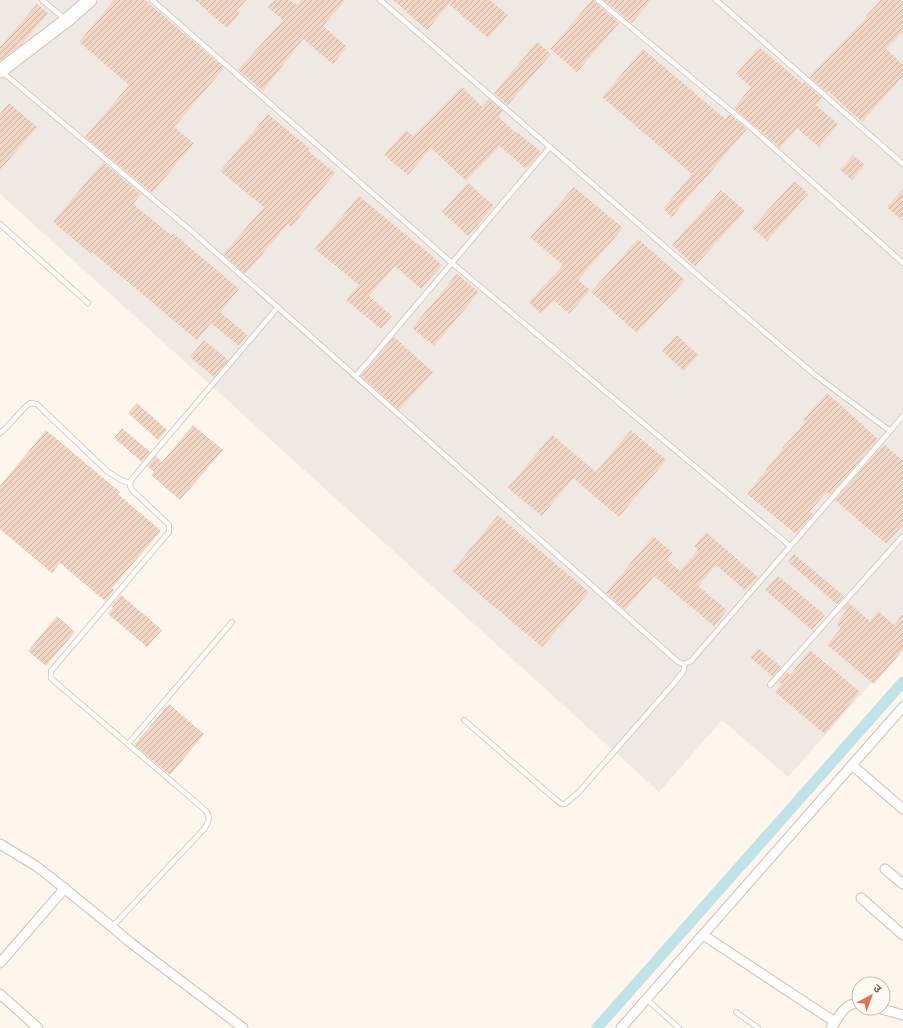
<svg xmlns="http://www.w3.org/2000/svg" width="903" height="1028" viewBox="0 0 903 1028" font-family="'Titillium Web','Noto Sans Devanagari',sans-serif">
<defs>
<pattern id="building-hatch" width="6" height="6" patternUnits="userSpaceOnUse"><rect width="6" height="6" fill="#f3d5c3"/><path d="M-1 1l2-2M0 6l6-6M5 7l2-2" fill="none" stroke="#cab0a1"/></pattern>
</defs>
<rect width="100%" height="100%" fill="#fdf6ec"/>
<!-- industrial -->
<path fill="#efe9e4" d="M0,0H903V647L788,777L722,720L659,792L0,194Z"/>
<g fill="none" stroke-linecap="round" stroke-linejoin="round">
<!-- canal -->
<path stroke="#bfe3e8" stroke-width="11" d="M597,1028L903,682"/>
</g>
<!-- building -->
<g fill="url(#building-hatch)">
<path d="M114,0H145L224,68L174,127L194,143L152,193L85,137L129,85L79,42Z"/>
<path d="M195,0H246L237,11L240,13L227,28Z"/>
<path d="M275,0H290L297,5L301,0H345L323,26L347,47L333,64L303,39L263,91L238,70L283,20L268,7Z"/>
<path d="M393,0H490L508,15L488,38L449,4L427,30Z"/>
<path d="M592,0H594L596,3L619,23L577,72L550,49Z"/>
<path d="M604,0H651L632,23Z"/>
<path d="M881,0H903V32L886,49L903,65V76L862,122L828,91L827,92L809,77L867,17L866,16Z"/>
<path d="M37,4L48,13L21,45L1,60L0,59V47Z"/>
<path d="M537,42L551,54L508,105L494,93Z"/>
<path d="M759,47L803,84L804,82L822,98L816,105L838,124L819,147L797,128L780,148L734,108L751,87L736,74Z"/>
<path d="M643,49L725,119L729,114L747,129L702,182H701L672,217L663,209L692,174L602,97Z"/>
<path d="M462,87L482,107L489,99L503,111L498,116L516,133L517,132L541,152L526,169L500,146L466,181L431,148L408,175L384,155L406,130L413,136Z"/>
<path d="M9,103L37,127L0,170V114Z"/>
<path d="M268,114L310,149L308,151L335,173L291,227L288,224L245,274L223,254L264,207L220,171Z"/>
<path d="M853,155L865,165L852,180L840,170Z"/>
<path d="M103,162L141,194L133,204L171,235L173,233L239,289L220,312L247,335L239,346L211,323L197,340L92,252L91,254L53,222Z"/>
<path d="M794,181L808,194L767,241L752,228Z"/>
<path d="M468,183L494,206L468,236L442,212Z"/>
<path d="M574,187L623,228L578,280L590,290L569,314L554,300L541,314L529,302L563,265L530,237Z"/>
<path d="M903,189V221L887,207Z"/>
<path d="M721,190L745,211L695,266L672,245Z"/>
<path d="M359,196L417,244V243L442,265L421,289L395,266L369,296L392,316L381,329L346,300L359,285L315,249Z"/>
<path d="M638,239L685,280L637,333L591,292Z"/>
<path d="M457,274L479,292L434,346L412,328Z"/>
<path d="M677,335L698,355L684,371L662,351Z"/>
<path d="M394,337L433,372L399,410L361,376Z"/>
<path d="M204,340L228,360L214,377L190,357Z"/>
<path d="M827,393L878,439L830,495L827,492L810,511L813,514L796,534L747,494L767,469V468L783,449L782,448L806,422L803,420Z"/>
<path d="M137,403L167,430L158,440L128,413Z"/>
<path d="M193,425L223,450L180,500L151,475L154,472L147,466L156,456L162,462Z"/>
<path d="M122,428L150,452L142,462L114,438Z"/>
<path d="M46,430L120,492L118,494L161,531L112,588L115,590L105,601L60,563L52,573L0,529V486Z"/>
<path d="M631,430L666,460L619,517L573,478L542,516L508,488L552,435L596,472Z"/>
<path d="M884,444L903,461V525L886,544L835,500Z"/>
<path d="M498,515L589,592L542,647L452,571Z"/>
<path d="M706,532L758,577L746,591L716,565L698,586L727,610L714,626L654,576L625,610L606,593L653,536L673,553L667,560L680,571L698,550L694,546Z"/>
<path d="M794,554L844,596L837,604L788,562Z"/>
<path d="M778,576L825,615L812,630L765,590Z"/>
<path d="M121,595L162,630L147,647L108,614L113,608L111,606Z"/>
<path d="M849,603L870,621L878,611L894,625L903,614V650L874,684L827,645L841,628L836,624L846,611L843,609Z"/>
<path d="M57,616L75,632L46,666L28,651Z"/>
<path d="M758,648L781,667L773,677L750,657Z"/>
<path d="M810,650L860,692L825,734L775,692L782,684L778,681L787,672L790,675Z"/>
<path d="M169,704L204,734L170,775L134,745Z"/>
</g>
<g fill="none" stroke-linecap="round" stroke-linejoin="round">
<!-- lane casing -->
<g stroke="#d1beb0" stroke-width="6">
<g id="lane">
<path d="M42,0L65,19"/>
<path d="M152,0L452,263L790,546"/>
<path d="M380,0L715,290L815,375L890,431"/>
<path d="M598,0L747,124L903,263"/>
<path d="M716,0L903,164"/>
<path d="M1,71L196,235L677,661C682,665 685,664 691,661L903,416"/>
<path d="M0,224L88,303"/>
<path d="M356,376L452,263L550,147"/>
<path d="M0,433C11,425 19,411 30,403L37,404L42,409L107,471L121,480L130,483"/>
<path d="M770,685L903,536"/>
<path d="M464,720L555,799L562,804H565L578,793L675,682L683,672L685,664"/>
<path d="M128,744L232,622"/>
<path d="M112,927L204,829C209,821 211,817 205,810L54,681L51,678V671L169,532V525L166,522L132,490L130,486L131,480L278,307"/>
<path d="M646,999L679,1028"/>
<path d="M736,1012L758,1028"/>
</g>
</g>
<!-- street casing -->
<g stroke="#d1beb0" stroke-width="11">
<g id="street">
<path d="M852,765L903,809"/>
<path d="M0,844L36,866L49,876L112,927L131,943L243,1028"/>
<path d="M885,869L903,884"/>
<path d="M861,898L903,935"/>
<path d="M703,935L835,1022"/>
<path d="M0,963L65,888"/>
<path d="M0,994L38,1028"/>
<path d="M878,1008L903,1015"/>
<path d="M621,1028L903,707"/>
<path d="M831,1028C839,1017 844,1003 859,1003"/>
</g>
</g>
<!-- secondary casing -->
<g stroke="#d6c0b0" stroke-width="15">
<path id="secondary" d="M0,71L67,20L90,0"/>
</g>
<!-- lane -->
<use href="#lane" stroke="#fff" stroke-width="4.5"/>
<!-- street -->
<use href="#street" stroke="#fff" stroke-width="9"/>
<!-- secondary -->
<use href="#secondary" stroke="#fff" stroke-width="13"/>
</g>
<!-- north arrow -->
<g transform="translate(871 996) rotate(41)"><circle r="19" fill="#fffaf3" stroke="#cabbb1"/>
<path d="M0-3L7 15L0 10L-7 15Z" fill="#e76f51"/>
<text y="-6" font-size="11" font-weight="bold" text-anchor="middle" fill="#7a5c4d">उ</text>
</g>
</svg>
